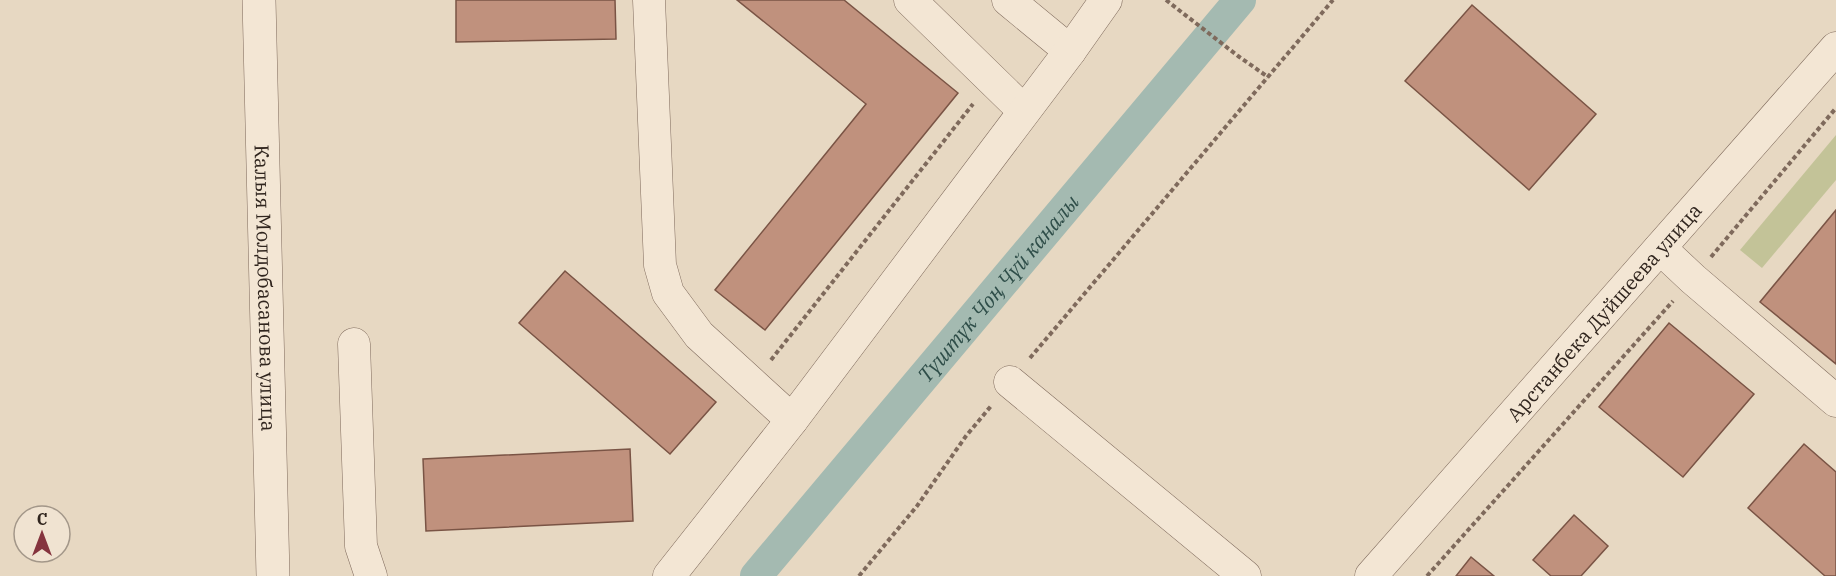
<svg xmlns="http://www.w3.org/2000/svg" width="1836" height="576" viewBox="0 0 1836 576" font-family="'IBM Plex Serif',serif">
<rect width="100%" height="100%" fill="#e7d8c2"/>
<!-- grass -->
<path fill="#c3c398" d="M1836,135V180L1762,268L1740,250Z"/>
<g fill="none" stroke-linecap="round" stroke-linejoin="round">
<!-- canal -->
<path stroke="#a4bab1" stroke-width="32" id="s1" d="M756,576L1240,0"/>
</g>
<!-- building -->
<g fill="#c0917d" stroke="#7a5445" stroke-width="1.5">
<path d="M456,0H615L616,39L456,42Z"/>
<path d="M737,0H844L958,93L765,330L715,290L866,104Z"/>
<path d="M1472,5L1596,114L1529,190L1405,81Z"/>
<path d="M1836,210V364L1760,302Z"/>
<path d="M565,271L716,402L670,454L519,323Z"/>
<path d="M1669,323L1754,394L1683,477L1599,407Z"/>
<path d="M1804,444L1836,472V576H1825L1748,508Z"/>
<path d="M630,449L633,521L426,531L423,459Z"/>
<path d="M1574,515L1608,546L1581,576H1551L1533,560Z"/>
<path d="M1471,557L1494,576H1456Z"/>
</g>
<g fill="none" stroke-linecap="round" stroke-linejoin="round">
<!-- minor casing -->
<g stroke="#7f6a5c" stroke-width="33">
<g id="minor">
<path d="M649,0L660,265L668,293L699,335L792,420"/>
<path d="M910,0L1024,111"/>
<path d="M1008,0L1070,51"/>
<path d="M1660,248L1693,279L1836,401"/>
<path d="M354,344L361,546L371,576"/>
<path d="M1010,382L1245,576"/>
<path d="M669,576L792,420L1070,51L1106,0"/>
<path id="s2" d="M1371,576L1836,48"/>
</g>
</g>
<!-- tertiary casing -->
<g stroke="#7f6a5c" stroke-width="34">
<g id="tertiary">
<path id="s3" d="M259,0L273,576"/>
</g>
</g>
<!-- path -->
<g stroke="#7f6a5c" stroke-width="4" stroke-dasharray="4.5 3" stroke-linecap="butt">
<path d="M1166,0L1238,56L1268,77"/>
<path d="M1711,257L1836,108"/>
<path d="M1030,358L1333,0"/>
<path d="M771,360L973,104"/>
<path d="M859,576L917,506L966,436L991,406"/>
<path d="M1427,576L1673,301"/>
</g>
<!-- minor -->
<use href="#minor" stroke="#f3e6d4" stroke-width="32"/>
<!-- tertiary -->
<use href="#tertiary" stroke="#f3e6d4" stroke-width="33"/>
</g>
<g text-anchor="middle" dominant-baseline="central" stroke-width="5" stroke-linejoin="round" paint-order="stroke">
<!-- street labels -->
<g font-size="20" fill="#30251e" stroke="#f0e3d1">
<text stroke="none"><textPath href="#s3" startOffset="288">Калыя Молдобасанова улица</textPath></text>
<text stroke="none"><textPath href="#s2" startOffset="352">Арстанбека Дуйшеева улица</textPath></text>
</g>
<!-- water labels -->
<g font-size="21" font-style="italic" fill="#2f4e49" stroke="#f0e3d1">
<text stroke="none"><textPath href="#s1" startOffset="376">Түштүк Чоң Чүй каналы</textPath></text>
</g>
</g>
<!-- north arrow -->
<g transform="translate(42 534)"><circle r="28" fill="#f0e3d1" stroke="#a39789" stroke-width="1.5"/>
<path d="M0-4.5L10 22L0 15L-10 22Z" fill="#85343e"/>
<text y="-9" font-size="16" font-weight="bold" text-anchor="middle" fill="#30251e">С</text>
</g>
</svg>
